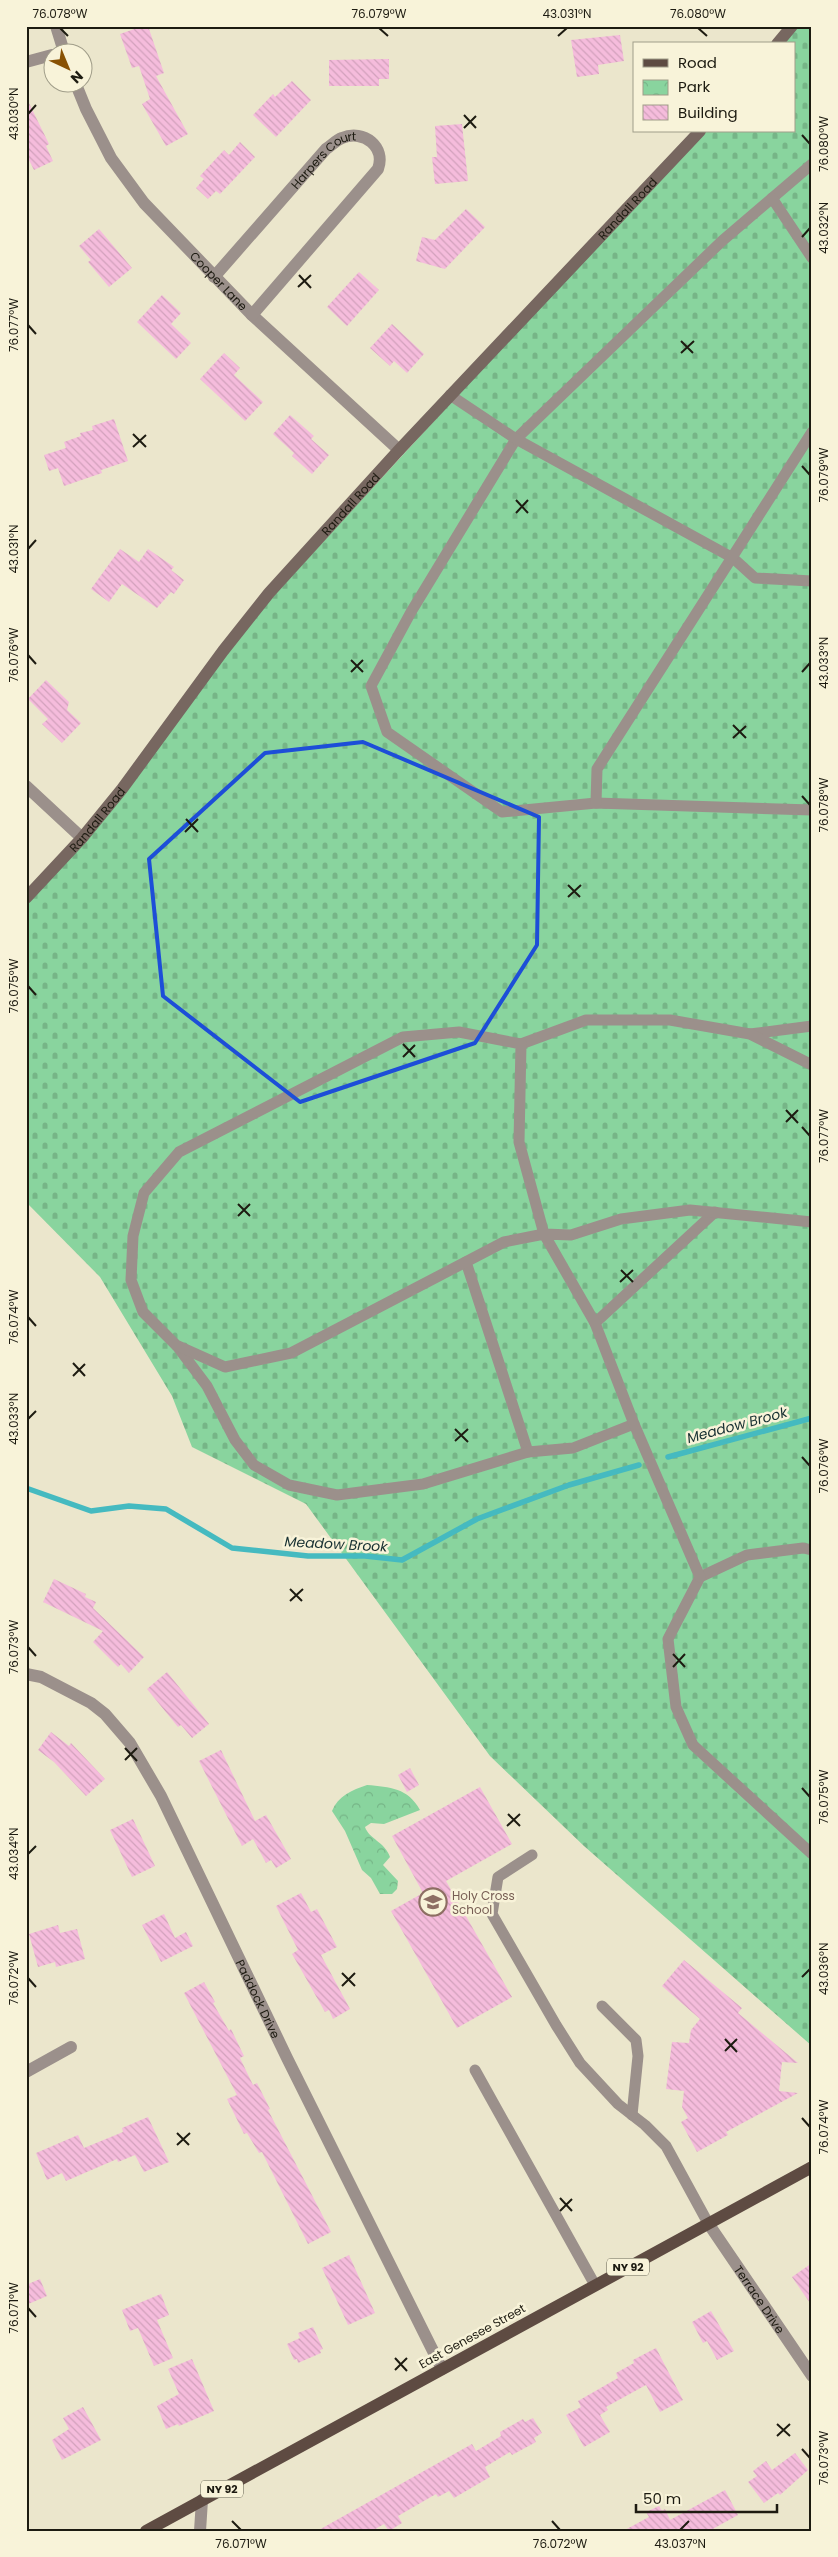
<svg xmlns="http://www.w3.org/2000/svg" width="838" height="2557" viewBox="0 0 838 2557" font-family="Poppins,sans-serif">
<defs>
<pattern id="cemetery-stones" width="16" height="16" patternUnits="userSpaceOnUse" patternTransform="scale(1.25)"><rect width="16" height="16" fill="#89d49e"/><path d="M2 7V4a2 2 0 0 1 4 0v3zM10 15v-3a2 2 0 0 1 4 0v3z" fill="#76b587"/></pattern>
<pattern id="park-crowns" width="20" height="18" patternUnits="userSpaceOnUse" patternTransform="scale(1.25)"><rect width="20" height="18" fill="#89d49e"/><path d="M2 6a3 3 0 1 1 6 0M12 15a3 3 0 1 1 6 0" fill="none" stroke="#76b587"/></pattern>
<pattern id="building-back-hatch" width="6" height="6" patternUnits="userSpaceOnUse" patternTransform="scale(1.25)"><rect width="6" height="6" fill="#f5bcdc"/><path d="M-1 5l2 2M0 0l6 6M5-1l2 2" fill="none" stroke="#d2a1bc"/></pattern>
</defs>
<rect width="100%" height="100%" fill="#ebe6cc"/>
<!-- cemetery -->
<path fill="url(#cemetery-stones)" d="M792,26H812V2046L584,1846L490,1756L306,1504L192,1447L172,1396L100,1277L26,1202V898L82,838L223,651L700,131H794V44H777Z"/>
<!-- park -->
<path fill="url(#park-crowns)" d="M367,1785C390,1787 408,1788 420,1810L384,1824L371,1823L365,1827C369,1839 385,1842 390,1857L383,1865L398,1881L397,1889L392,1894H380L371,1878L362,1870L345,1831L332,1811C338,1796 352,1790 367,1785Z"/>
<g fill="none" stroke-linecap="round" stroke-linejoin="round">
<!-- stream -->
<g stroke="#45bac0" stroke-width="5.5">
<path d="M668,1457L812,1418"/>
<path d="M26,1488L91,1511L129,1506L166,1509L232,1548L308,1556H365L402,1560L477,1519L569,1485L639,1465"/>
</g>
</g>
<!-- building -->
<g fill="url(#building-back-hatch)">
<path d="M143,26H148L164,73L156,76L188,134L166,146L142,104L150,99L139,66L132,68L120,34Z"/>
<path d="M620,35L624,61L598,65L599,74L577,77L571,40Z"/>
<path d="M389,59V79H379V86H329V60Z"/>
<path d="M292,81L311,100L276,137L253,115L273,94L275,97Z"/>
<path d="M26,97L49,144L46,146L53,161L34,170L26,154Z"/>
<path d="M462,124L468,181L435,184L432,157H437L435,126Z"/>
<path d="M240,142L255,157L220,194L216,191L208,199L196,188L204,179L200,176L224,150L229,155Z"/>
<path d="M466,209L485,227L445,269L416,261L422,237L435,240Z"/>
<path d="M99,229L132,268L109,287L88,262L91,260L79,246Z"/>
<path d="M359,272L379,290L347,326L327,307Z"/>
<path d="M162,295L181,313L171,324L191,343L176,359L137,322Z"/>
<path d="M392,324L424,354L407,373L394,361L390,366L370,348Z"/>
<path d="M224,353L240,368L234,375L263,402L245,421L200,379Z"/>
<path d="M290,415L314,436L311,439L329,455L312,474L292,456L294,453L273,434Z"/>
<path d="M114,419L128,461L101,470L102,473L64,486L58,468L49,471L44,455L66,448L64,442L81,436L80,433L93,430L92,426Z"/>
<path d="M120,549L139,562L148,549L174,567L171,570L184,580L174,594L171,592L157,608L122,584L109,602L91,589Z"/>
<path d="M46,680L69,702L67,710L81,723L62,743L42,724L48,719L28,699Z"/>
<path d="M54,1579L86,1594L85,1597L96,1602L93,1608L144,1657L129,1673L121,1664L118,1667L93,1642L103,1631L43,1602Z"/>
<path d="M167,1672L209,1724L192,1738L181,1725L178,1727L147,1689Z"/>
<path d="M51,1732L69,1746L71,1743L105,1779L86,1796L54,1762L38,1750Z"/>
<path d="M221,1750L255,1821L266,1815L291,1859L276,1868L271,1860L266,1863L253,1839L242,1846L199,1761Z"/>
<path d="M410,1768L419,1785L407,1792L398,1775Z"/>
<path d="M480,1787L512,1844L446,1881L512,1997L457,2028L391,1911L423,1893L392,1836Z"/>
<path d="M133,1819L155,1866L132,1877L110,1830Z"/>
<path d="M301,1893L311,1912L317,1909L337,1947L321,1955L350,2009L333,2019L329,2010L325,2012L299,1966L292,1954L298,1950L276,1906Z"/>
<path d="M164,1914L175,1938L186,1932L193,1946L161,1962L142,1925Z"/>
<path d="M58,1925L60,1933L77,1929L85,1959L56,1967L55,1962L38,1967L29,1934Z"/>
<path d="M684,1960L742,2008L738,2013L798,2063L782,2062L779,2091L798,2093L726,2132L728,2135L697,2152L681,2122L688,2118L682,2107L684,2091L666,2089L672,2042L689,2043L691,2030L700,2019L662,1986Z"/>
<path d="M204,1982L215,2002L213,2003L229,2031L231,2029L244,2056L240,2058L253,2085L257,2083L270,2109L268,2110L331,2232L308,2244L262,2152L259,2153L247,2133L244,2134L227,2099L237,2095L184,1993Z"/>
<path d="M148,2117L169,2162L144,2172L135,2155L118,2162L117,2159L66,2181L62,2173L47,2180L36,2153L78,2135L84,2148L123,2132L122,2128Z"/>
<path d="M349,2255L375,2313L348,2325L322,2268Z"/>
<path d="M812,2263V2306L792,2277Z"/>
<path d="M40,2279L47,2296L26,2305V2285Z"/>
<path d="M161,2294L169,2315L157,2320L173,2358L154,2366L138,2328L130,2331L122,2310Z"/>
<path d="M711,2311L734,2351L717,2360L707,2341L703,2343L692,2322Z"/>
<path d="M313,2327L323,2349L320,2350L321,2353L298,2363L297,2359L294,2360L287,2344L300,2338L298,2333Z"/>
<path d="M656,2348L683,2400L660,2412L646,2385L606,2407L608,2410L600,2415L610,2432L584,2447L566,2415L581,2407L578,2401L618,2378L616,2373L634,2363L633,2360Z"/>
<path d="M192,2359L214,2411L179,2426L178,2424L166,2429L157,2406L179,2394L168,2369Z"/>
<path d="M83,2407L101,2440L62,2460L52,2440L69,2429L63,2418Z"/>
<path d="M533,2418L542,2433L534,2438L536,2442L512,2455L510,2452L485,2467L490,2477L454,2498L449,2491L438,2497L436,2494L398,2516L402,2523L389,2531L384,2524L372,2531H317L472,2444L476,2451L501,2436L500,2432L523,2419L525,2422Z"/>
<path d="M795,2453L808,2470L780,2495L778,2493L764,2503L748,2482L757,2476L753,2471L766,2461L772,2470Z"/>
<path d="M725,2490L738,2515L709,2531H623L649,2517L646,2512L659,2506L662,2511L665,2509L670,2520Z"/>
</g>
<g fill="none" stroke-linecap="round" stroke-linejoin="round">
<!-- lane -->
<g stroke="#9b908b" stroke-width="11">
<path d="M812,164L722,241L516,439L411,612L371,686L387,732L502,812L596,803L812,810"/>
<path d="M772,198L812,258"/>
<path d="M450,395L516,439L733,558L755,578L812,581"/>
<path d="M596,803L597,769L812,432"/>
<path d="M750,1034L812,1026"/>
<path d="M521,1044L586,1020H670L750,1034L812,1065"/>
<path d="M466,1262L528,1452"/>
<path d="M595,1323L715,1212"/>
<path d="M177,1346L207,1386L235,1440L254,1465L289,1485L337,1495L423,1484L528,1452L573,1448L634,1424"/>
<path d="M812,1550L803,1548L747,1555L700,1577L668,1639L676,1707L693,1745L812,1854"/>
<path d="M700,1577L634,1424L595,1323L544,1234L519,1142L521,1044L459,1032L403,1037L179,1152L144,1193L133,1236L131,1280L143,1312L176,1345L225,1367L291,1353L504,1242L544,1234L571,1235L621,1219L690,1210L812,1222"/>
<path d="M532,1855L498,1877L492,1914L556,2025L580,2063L618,2104L645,2125L666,2146L708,2223"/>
<path d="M602,2006L636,2040L638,2056L632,2115"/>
<path d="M475,2070L595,2285"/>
</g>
<!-- street -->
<g stroke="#9b908b" stroke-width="12">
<path d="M56,26L64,52"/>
<path d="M26,62L52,55"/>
<path id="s1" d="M75,82L86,109L111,158L144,203L252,315L399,450"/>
<path id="s2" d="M214,277L326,149C331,146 336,140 342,138C364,129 386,147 378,169L252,315"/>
<path d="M26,786L82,838"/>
<path id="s3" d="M26,1674L41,1677L91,1703L105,1714L130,1743L161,1796L287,2058L442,2369"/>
<path d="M26,2072L71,2047"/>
<path id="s4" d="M708,2223L812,2376"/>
<path d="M200,2531L202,2500"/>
</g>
<!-- secondary -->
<g stroke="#776760" stroke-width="12">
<path d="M777,44L792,26"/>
<path id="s5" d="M26,898L82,838L122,789L223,651L269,593L399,450L700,131"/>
</g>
<!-- primary -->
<path stroke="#5e4b42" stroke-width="12" d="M146,2531L812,2167"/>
</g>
<!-- marked area -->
<path fill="none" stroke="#1d4ed8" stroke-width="4" stroke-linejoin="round" d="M363,742L539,817L537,945L475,1043L300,1102L163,996L149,859L265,753Z"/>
<!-- ticks -->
<path fill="none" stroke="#1d1b11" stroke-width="2" d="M60,28L68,36M379,28L388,36M698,28L707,36M558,36L567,28M28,114L36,105M464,115L476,128M464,128L476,116M802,135L810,144M802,237L810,228M299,275L311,288M298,287L311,275M28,325L36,334M681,341L693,353M681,353L694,341M133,434L146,447M133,447L146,435M802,466L810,475M516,500L528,513M516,513L528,500M28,549L36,540M28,655L36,664M351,660L363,672M351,672L363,660M802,672L810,663M733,725L746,738M733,738L746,726M802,796L810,805M186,819L198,832M185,832L198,819M568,885L580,897M568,897L581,885M28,986L36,995M403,1044L415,1057M403,1057L415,1045M786,1110L798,1123M786,1122L798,1110M802,1127L810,1136M238,1204L250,1216M238,1216L250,1204M621,1270L633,1282M620,1282L633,1270M28,1317L36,1326M73,1363L85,1376M73,1376L85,1364M28,1419L36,1411M455,1429L468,1442M455,1441L468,1429M802,1457L810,1466M290,1589L302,1601M290,1601L303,1589M28,1647L36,1656M673,1654L685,1667M673,1667L685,1654M125,1748L137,1761M125,1760L137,1748M802,1788L810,1797M508,1814L520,1826M507,1826L520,1814M28,1854L36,1846M342,1973L355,1986M802,1977L810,1969M28,1978L36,1987M342,1986L355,1973M725,2039L737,2052M725,2051L737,2039M802,2118L810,2127M177,2133L189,2145M177,2145L190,2133M560,2198L572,2211M560,2211L572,2199M28,2308L36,2317M395,2358L407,2371M395,2370L407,2358M777,2424L790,2436M777,2436L790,2424M802,2449L810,2458M232,2521L241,2530M552,2521L560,2530M680,2530L689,2521"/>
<!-- icons -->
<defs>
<g id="school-ring" transform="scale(1.4375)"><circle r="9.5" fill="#f8f3d9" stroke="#8d6e63" stroke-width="1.5"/><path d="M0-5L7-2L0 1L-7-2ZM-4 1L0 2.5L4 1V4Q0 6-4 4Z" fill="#8d6e63"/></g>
</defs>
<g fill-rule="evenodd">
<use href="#school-ring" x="433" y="1902"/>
</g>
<g text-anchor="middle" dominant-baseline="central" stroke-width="5" stroke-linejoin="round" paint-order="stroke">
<!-- shield labels -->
<g fill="#f8f3d9" stroke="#5f5c4d" stroke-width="1">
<rect x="607" y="2258.5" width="42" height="17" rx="4"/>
<rect x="201" y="2480.5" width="42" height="17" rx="4"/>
</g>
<g font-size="11" font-weight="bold" fill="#1d1b11">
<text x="628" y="2267">NY 92</text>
<text x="222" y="2489">NY 92</text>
</g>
<!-- street labels -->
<g font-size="12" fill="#1d1b11" stroke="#f8f3d9">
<text stroke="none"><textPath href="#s2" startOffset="162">Harpers Court</textPath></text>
<text stroke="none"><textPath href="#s5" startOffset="916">Randall Road</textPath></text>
<text stroke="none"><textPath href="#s1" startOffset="248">Cooper Lane</textPath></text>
<text stroke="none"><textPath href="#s5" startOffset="511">Randall Road</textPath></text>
<text stroke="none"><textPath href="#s5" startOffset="106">Randall Road</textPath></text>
<text stroke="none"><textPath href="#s3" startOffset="414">Paddock Drive</textPath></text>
<text stroke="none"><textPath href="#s4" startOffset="92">Terrace Drive</textPath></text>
<text transform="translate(472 2336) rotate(-29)">East Genesee Street</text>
</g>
<!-- education labels -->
<g font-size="12" fill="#785e54" stroke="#f8f3d9" text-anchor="start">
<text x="452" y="1895">Holy Cross<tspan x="452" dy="14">School</tspan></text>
</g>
<!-- water labels -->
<g font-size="14" font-style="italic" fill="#173032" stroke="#f8f3d9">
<text transform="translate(737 1425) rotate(-15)">Meadow Brook</text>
<text transform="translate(336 1544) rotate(3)">Meadow Brook</text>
</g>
</g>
<!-- border -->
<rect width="838" height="2557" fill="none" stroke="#f8f3d9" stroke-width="55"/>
<!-- legend -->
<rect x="633" y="42" width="162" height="90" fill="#f8f3d9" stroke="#a09d89"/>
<rect x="643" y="59" width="25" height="8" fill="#5e4b42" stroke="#a09d89"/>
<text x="678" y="68" font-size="15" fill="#1d1b11">Road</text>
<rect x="643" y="80" width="25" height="15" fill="url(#park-crowns)" stroke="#a09d89"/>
<text x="678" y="92" font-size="15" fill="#1d1b11">Park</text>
<rect x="643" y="105" width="25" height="15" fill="url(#building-back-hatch)" stroke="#a09d89"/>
<text x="678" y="118" font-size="15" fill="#1d1b11">Building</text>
<!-- north arrow -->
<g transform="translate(68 68) rotate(136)"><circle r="24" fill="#f8f3d9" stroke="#a09d89"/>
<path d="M0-4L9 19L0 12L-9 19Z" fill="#885103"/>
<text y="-8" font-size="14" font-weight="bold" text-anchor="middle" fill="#1d1b11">N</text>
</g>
<!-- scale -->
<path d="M636 2504v8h141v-8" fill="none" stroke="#1d1b11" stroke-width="2.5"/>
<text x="643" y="2504" font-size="15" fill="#1d1b11" stroke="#f8f3d9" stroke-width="4" paint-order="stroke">50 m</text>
<rect x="28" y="28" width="782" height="2502" fill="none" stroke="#1d1b11" stroke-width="2"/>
<g font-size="12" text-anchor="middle" fill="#1d1b11">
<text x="60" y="18">76.078°W</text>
<text x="379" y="18">76.079°W</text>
<text x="567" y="18">43.031°N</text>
<text x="698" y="18">76.080°W</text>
<text transform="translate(14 114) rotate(-90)" y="4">43.030°N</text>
<text transform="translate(824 144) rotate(-90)" y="4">76.080°W</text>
<text transform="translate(824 228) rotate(-90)" y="4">43.032°N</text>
<text transform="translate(14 325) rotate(-90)" y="4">76.077°W</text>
<text transform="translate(824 475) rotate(-90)" y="4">76.079°W</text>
<text transform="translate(14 549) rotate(-90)" y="4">43.031°N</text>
<text transform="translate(14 655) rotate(-90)" y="4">76.076°W</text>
<text transform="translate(824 663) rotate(-90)" y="4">43.033°N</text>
<text transform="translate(824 805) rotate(-90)" y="4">76.078°W</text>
<text transform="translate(14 986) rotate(-90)" y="4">76.075°W</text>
<text transform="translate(824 1136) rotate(-90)" y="4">76.077°W</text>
<text transform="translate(14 1317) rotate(-90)" y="4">76.074°W</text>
<text transform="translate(14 1419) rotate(-90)" y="4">43.033°N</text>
<text transform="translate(824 1466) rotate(-90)" y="4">76.076°W</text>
<text transform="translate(14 1647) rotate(-90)" y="4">76.073°W</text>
<text transform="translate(824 1797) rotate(-90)" y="4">76.075°W</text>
<text transform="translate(14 1854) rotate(-90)" y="4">43.034°N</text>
<text transform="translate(824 1969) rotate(-90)" y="4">43.036°N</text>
<text transform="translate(14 1978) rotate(-90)" y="4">76.072°W</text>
<text transform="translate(824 2127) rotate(-90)" y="4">76.074°W</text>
<text transform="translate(14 2308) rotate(-90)" y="4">76.071°W</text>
<text transform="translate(824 2458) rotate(-90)" y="4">76.073°W</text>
<text x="241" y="2548">76.071°W</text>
<text x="560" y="2548">76.072°W</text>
<text x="680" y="2548">43.037°N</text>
</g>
</svg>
